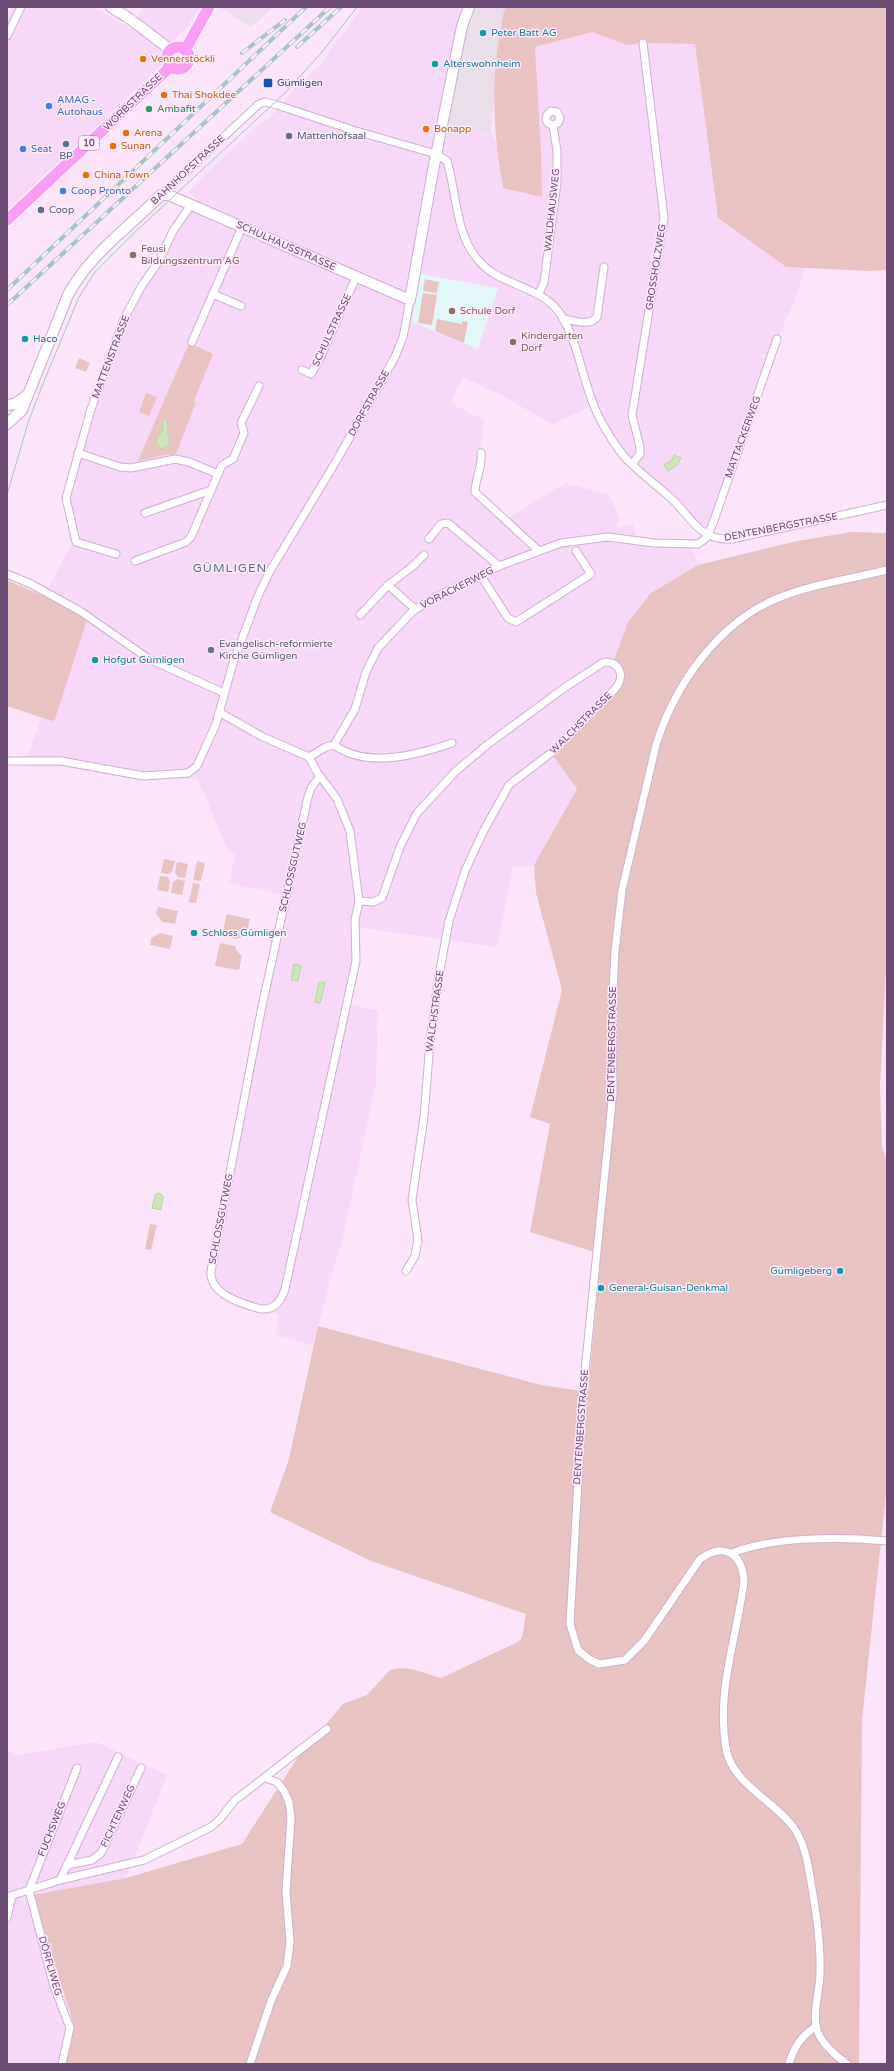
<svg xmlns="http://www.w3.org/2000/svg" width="894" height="2071" viewBox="0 0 894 2071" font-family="'Varela Round',sans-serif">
<rect width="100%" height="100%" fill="#fce4fb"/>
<!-- residential -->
<g fill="#f8d8f8">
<path d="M12,7H88L101,11L131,29L143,7H200L186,29L162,50V64L149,80L7,215V17Z"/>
<path d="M363,7H469L441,137L491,131L495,142L541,197V150L535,47L592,32L627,45L643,43L695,44L718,218L786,267H804L803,275L792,307L777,339L712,526L696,524L623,455L594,405L552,424L501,395L463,377L450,403L484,420L475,492L504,521L565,483L609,495L620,519L616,528L633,524L636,536L651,538L690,540L698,565L651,593L577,789L534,865L513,867L497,947L356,927V953L347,1004L378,1011L376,1083L345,1228L313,1345L276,1335L278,1315L228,1300L212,1281L284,895L229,883L235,855L228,851L198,779H132L65,767L24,766L80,611L46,592L75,538L66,498L124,319L168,243L199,203L188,191L260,123H263L275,112L295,88L319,66Z"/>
<path d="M96,1742L167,1775L126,1878L34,1895L74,2025L62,2064H7V1750L17,1755Z"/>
</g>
<!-- industrial -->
<g fill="#eadeeb">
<path d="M219,7H274L251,27Z"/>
<path d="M469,7H506L498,47L491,131L440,137Z"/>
</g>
<!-- education -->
<path fill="#e1f7f8" d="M420,274L498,288L478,349L412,322Z"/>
<!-- green -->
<g fill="#e9c3c2" fill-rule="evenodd">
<path d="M506,7H887V270L871,271L786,267L718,218L695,44L643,43L627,45L592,32L535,47L541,150L542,197L503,188C494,134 490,88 500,34C502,25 502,15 506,7Z"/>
<path d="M425,279L439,282L437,293L423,291Z"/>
<path d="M423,293L437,295L432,325L418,323Z"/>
<path d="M437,319L462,324V321L468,322L464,343L435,331Z"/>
<path d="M189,343L213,354L194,401L196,402L176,454L164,455L138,461ZM167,419L169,441L167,447L159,435L163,430V420Z"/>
<path d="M79,358L90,363L86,372L75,368Z"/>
<path d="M146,393L157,397L149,416L139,412Z"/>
<path d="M852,532L887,533V948L880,1087L882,1145L887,1162V1485L862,1720L859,2064H62L74,2025L33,1895L126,1878L242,1844L296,1760L343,1704L367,1695L390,1670C406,1664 426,1674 441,1678L518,1642L522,1638L526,1614L371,1561L270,1512L289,1459L318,1326L541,1385L588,1392L601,1254L530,1232L550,1124L530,1117L562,990L536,893L534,865L577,789L551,753L620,679L613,663L628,622L651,593L698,565L797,541Z"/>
<path d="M7,580L50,599L87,620L55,719L52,721L7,706Z"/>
<path d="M164,859L175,861L172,872L168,874L161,873Z"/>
<path d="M197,861L205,863L201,881L193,880Z"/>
<path d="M177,862L188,864L185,878L178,877L175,873Z"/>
<path d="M160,876L168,877L170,881L168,892L157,890Z"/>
<path d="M177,879L185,881L182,895L171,893L173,882Z"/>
<path d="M193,883L200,884L196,903L189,902Z"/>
<path d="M158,907L178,911L175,924L163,922L156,914Z"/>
<path d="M227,914L250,919L247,933L237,939L222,936Z"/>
<path d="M160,933L173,936L170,949L150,945L151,938Z"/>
<path d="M220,943L235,946L237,951L242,956L239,970L215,966Z"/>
<path d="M150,1224L157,1225L151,1250L145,1249Z"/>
</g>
<!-- water -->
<g fill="#cce5b9" stroke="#b6d79f">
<path d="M167,419L169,444L162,449L158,446C154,440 159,435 163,430L162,423Z"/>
<path d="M674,455L681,458L677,465L668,471L664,465L672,460Z"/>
<path d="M294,964L301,966L298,981L291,980Z"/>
<path d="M319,982L325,983L320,1003L315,1002Z"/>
<path d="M158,1193L161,1194L163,1197L161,1210L152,1208L155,1195Z"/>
</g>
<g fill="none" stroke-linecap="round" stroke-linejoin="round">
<!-- street casing -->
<g stroke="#ceafd2" stroke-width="9">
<g id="street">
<path d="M7,36L21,7"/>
<path d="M161,195L259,104L265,102L277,105L356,131L436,154L447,161C457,193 455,235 479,261C501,287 542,285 561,315C578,342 582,377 594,406C600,421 613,443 623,455C638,473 658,485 675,502C694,522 702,541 732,539L887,505"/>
<path d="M213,294L241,306"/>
<path d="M539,294L544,282L557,183V151L553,125L558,123L560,118L557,112L551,111L547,115C545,120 547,124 553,125"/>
<path d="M563,319C573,320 590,327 597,317L604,267"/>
<path d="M192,342L242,227"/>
<path d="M302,370L311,374L322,354L356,277"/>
<path d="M78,453L120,467L131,468L175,459L189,462L218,474"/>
<path d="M481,453C483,467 475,478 475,492L539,551"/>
<path d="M632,464L640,454V447L632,415L664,218L643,43"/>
<path d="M145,513L211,490"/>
<path d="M429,539L441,524L448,523L499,566"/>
<path d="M116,554L76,542L66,498L91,409L124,319L141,287L159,261L173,231L191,205"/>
<path d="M135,561L186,542L191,537L222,465L233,459L244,433L241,423L259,386"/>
<path d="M7,574L31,584L80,611L149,659L224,693"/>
<path d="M481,576L508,618L516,622L591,574L576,551"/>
<path d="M415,609L388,585L413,566L424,555"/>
<path d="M360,615L388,585"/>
<path d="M219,712L261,736L309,757"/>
<path d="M334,745L355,709L366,672L378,648L413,611L432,599L499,566L561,543L608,537L654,543L698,544L705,539L712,526L777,339"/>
<path d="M309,757L317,772L337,799L350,831L359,901L355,920L356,961L285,1289C281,1301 275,1310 261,1309C242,1304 209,1294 211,1271L262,1006L308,797L311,788L320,776"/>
<path d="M309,757L326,747L334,745C367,769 417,755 452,743"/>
<path d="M7,761H61L144,776L188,773L197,766L216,724L233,663L258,596L270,571L338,458L395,357L403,337L410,300"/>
<path d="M359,901L373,902L382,898L400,847L417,813L456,771L487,745L564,688L604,662C621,661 625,678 615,689L551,753L509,785L483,832L465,871L449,921L438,981L430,1042L424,1117L412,1200L418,1240L415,1256L406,1271"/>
<path d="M732,1553C775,1536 841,1537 887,1541"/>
<path d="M67,1865L92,1860L101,1853L141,1768"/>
<path d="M60,1880L118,1757"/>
<path d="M7,1897L60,1880L144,1860L211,1827L220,1819L234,1801L327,1729"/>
<path d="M7,1918L12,1895"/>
<path d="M62,2064L70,2028L54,1986L29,1890L77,1768"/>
<path d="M250,2064L271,2001L287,1966L290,1942L286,1892L291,1818L289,1802L284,1791L277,1782L265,1778"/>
<path d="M789,2064C794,2046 802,2036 816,2026"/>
<path d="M847,2064C836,2056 824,2046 818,2033C811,2014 820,1992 820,1973C821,1937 814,1900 808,1865C805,1850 800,1834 790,1823C770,1799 732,1782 726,1749C716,1690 737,1638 744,1581C742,1553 724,1542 700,1559L644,1641L625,1660L599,1664L589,1659L578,1650L570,1624L583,1391L613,1092L612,1010L615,951L622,890L656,745C675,684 718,623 778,598C812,584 851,579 887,570"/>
</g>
</g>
<!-- secondary casing -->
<g stroke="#cdabd2" stroke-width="12">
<g id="secondary">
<path d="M111,7L130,19L171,50"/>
<path d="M7,405L15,404L27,395"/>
<path d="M7,424L22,410L68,295C90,254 129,227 161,195H168L173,197L410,300L434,165L462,26L469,7"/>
</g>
</g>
<!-- primary casing -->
<g stroke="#fff" stroke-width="13">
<g id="primary">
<circle cx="178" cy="58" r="11"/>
<path d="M185,50L209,7"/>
<path d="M7,220L171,66"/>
</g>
</g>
<!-- street -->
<use href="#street" stroke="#fff" stroke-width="7"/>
<!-- secondary -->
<use href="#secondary" stroke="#fff" stroke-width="10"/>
<!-- primary -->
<use href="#primary" stroke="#fa9df5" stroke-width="11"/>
<!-- tram -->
<path stroke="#a3c5c4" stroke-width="1" d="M7,495L28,423L40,391L79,297L95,272L133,234L284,94L322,52L357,7"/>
<!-- rail casing -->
<g stroke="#a3c5c4" stroke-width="4">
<g id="rail">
<path d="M297,47L341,7"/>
<path d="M242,53L285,20"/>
<path d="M7,290L306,7"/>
<path d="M7,305L330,7"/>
</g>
</g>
<!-- rail -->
<use href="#rail" stroke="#ffeafe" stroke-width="2.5" stroke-dasharray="8" stroke-linecap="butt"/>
</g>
<!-- markers -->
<g fill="#0f9aa8" stroke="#ffeafe" stroke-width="1.5">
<circle cx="483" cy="33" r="4"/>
<circle cx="435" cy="64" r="4"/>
<circle cx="25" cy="339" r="4"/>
<circle cx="95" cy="660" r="4"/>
<circle cx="194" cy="933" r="4"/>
<circle cx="840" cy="1271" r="4"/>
<circle cx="601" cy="1288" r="4"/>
</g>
<g fill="#e8710a" stroke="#ffeafe" stroke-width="1.5">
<circle cx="143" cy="59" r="4"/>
<circle cx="164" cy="95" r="4"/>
<circle cx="426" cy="129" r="4"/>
<circle cx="126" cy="133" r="4"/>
<circle cx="113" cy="146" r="4"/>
<circle cx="86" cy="175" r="4"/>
</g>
<rect fill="#1a4fb4" stroke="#ffeafe" stroke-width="1.5" x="263" y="78" width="10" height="10" rx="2"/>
<g fill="#3f7fe0" stroke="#ffeafe" stroke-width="1.5">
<circle cx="49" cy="106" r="4"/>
<circle cx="23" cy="149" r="4"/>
<circle cx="63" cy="191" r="4"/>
</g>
<circle fill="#2e9e5b" stroke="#ffeafe" stroke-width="1.5" cx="149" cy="109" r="4"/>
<g fill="#5c6f8a" stroke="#ffeafe" stroke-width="1.5">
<circle cx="289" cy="136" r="4"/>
<circle cx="66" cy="144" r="4"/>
<circle cx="41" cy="210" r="4"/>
</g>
<g fill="#8d6e63" stroke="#ffeafe" stroke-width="1.5">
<circle cx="133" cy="255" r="4"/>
<circle cx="452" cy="311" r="4"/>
<circle cx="513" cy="342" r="4"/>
</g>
<circle fill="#6b7280" stroke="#ffeafe" stroke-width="1.5" cx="211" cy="650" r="4"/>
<g text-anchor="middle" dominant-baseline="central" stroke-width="3" stroke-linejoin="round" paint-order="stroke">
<!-- shield labels -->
<rect fill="#ffeafe" stroke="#977a9d" stroke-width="1" x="79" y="136" width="20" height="14" rx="3"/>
<g font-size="9" font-weight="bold" fill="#6b4a74">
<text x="89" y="143">10</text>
</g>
<!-- culture labels -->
<g font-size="10" fill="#0d838f" stroke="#ffeafe" text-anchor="start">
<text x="491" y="33">Peter Batt AG</text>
<text x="443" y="64">Alterswohnheim</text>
<text x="33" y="339">Haco</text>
<text x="103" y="660">Hofgut Gümligen</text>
<text x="202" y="933">Schloss Gümligen</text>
<text x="832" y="1271" text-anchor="end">Gümligeberg</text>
<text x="609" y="1288">General-Guisan-Denkmal</text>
</g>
<!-- food labels -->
<g font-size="10" fill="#c56008" stroke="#ffeafe" text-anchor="start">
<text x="151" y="59">Vennerstöckli</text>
<text x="172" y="95">Thai Shokdee</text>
<text x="434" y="129">Bonapp</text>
<text x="134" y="133">Arena</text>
<text x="121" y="146">Sunan</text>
<text x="94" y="175">China Town</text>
</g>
<!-- transit labels -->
<g font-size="10" fill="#164399" stroke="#ffeafe" text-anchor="start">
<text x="277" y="83">Gümligen</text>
</g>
<!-- shop labels -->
<g font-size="10" fill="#366cbe" stroke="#ffeafe" text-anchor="start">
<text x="57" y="100">AMAG -<tspan x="57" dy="12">Autohaus</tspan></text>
<text x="31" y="149">Seat</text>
<text x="71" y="191">Coop Pronto</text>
</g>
<!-- street labels -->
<g font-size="10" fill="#6b4a74" stroke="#ffeafe">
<text transform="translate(133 102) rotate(-44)">WORBSTRASSE</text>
<text transform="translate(188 170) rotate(-43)">BAHNHOFSTRASSE</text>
<text transform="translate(552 210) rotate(-84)">WALDHAUSWEG</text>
<text transform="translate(286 246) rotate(24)">SCHULHAUSSTRASSE</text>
<text transform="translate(656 267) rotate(-81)">GROSSHOLZWEG</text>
<text transform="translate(332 330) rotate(-65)">SCHULSTRASSE</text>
<text transform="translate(111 357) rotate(-69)">MATTENSTRASSE</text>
<text transform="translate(369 403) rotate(-61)">DORFSTRASSE</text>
<text transform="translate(743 437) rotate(-70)">MATTACKERWEG</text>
<text transform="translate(781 527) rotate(-11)">DENTENBERGSTRASSE</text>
<text transform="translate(457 588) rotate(-27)">VORACKERWEG</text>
<text transform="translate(581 723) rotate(-45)">WALCHSTRASSE</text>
<text transform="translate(293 867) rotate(-77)">SCHLOSSGUTWEG</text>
<text transform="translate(435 1011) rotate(-82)">WALCHSTRASSE</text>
<text transform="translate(612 1044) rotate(-89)">DENTENBERGSTRASSE</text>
<text transform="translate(221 1219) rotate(-79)">SCHLOSSGUTWEG</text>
<text transform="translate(581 1427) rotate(-86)">DENTENBERGSTRASSE</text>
<text transform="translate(118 1816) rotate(-65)">FICHTENWEG</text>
<text transform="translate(52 1829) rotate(-68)">FUCHSWEG</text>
<text transform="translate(50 1966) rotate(74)">DÖRFLIWEG</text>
</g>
<!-- leisure labels -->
<g font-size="10" fill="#27864d" stroke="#ffeafe" text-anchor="start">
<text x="157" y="109">Ambafit</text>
</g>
<!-- service labels -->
<g font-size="10" fill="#4e5e75" stroke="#ffeafe" text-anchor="start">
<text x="297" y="136">Mattenhofsaal</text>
<text x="66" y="156" text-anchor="middle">BP</text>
<text x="49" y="210">Coop</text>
</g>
<!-- education labels -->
<g font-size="10" fill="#785e54" stroke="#ffeafe" text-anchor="start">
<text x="141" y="249">Feusi<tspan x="141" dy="12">Bildungszentrum AG</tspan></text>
<text x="460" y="311">Schule Dorf</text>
<text x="521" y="336">Kindergarten<tspan x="521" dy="12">Dorf</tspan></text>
</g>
<!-- worship labels -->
<g font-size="10" fill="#5b616d" stroke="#ffeafe" text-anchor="start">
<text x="219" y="644">Evangelisch-reformierte<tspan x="219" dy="12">Kirche Gümligen</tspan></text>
</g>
<!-- quarter labels -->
<g font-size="12" letter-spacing="1" fill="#507276" stroke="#ffeafe">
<text x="230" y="568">GÜMLIGEN</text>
</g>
</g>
<!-- border -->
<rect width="894" height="2071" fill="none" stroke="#6b4a74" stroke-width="16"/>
</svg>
